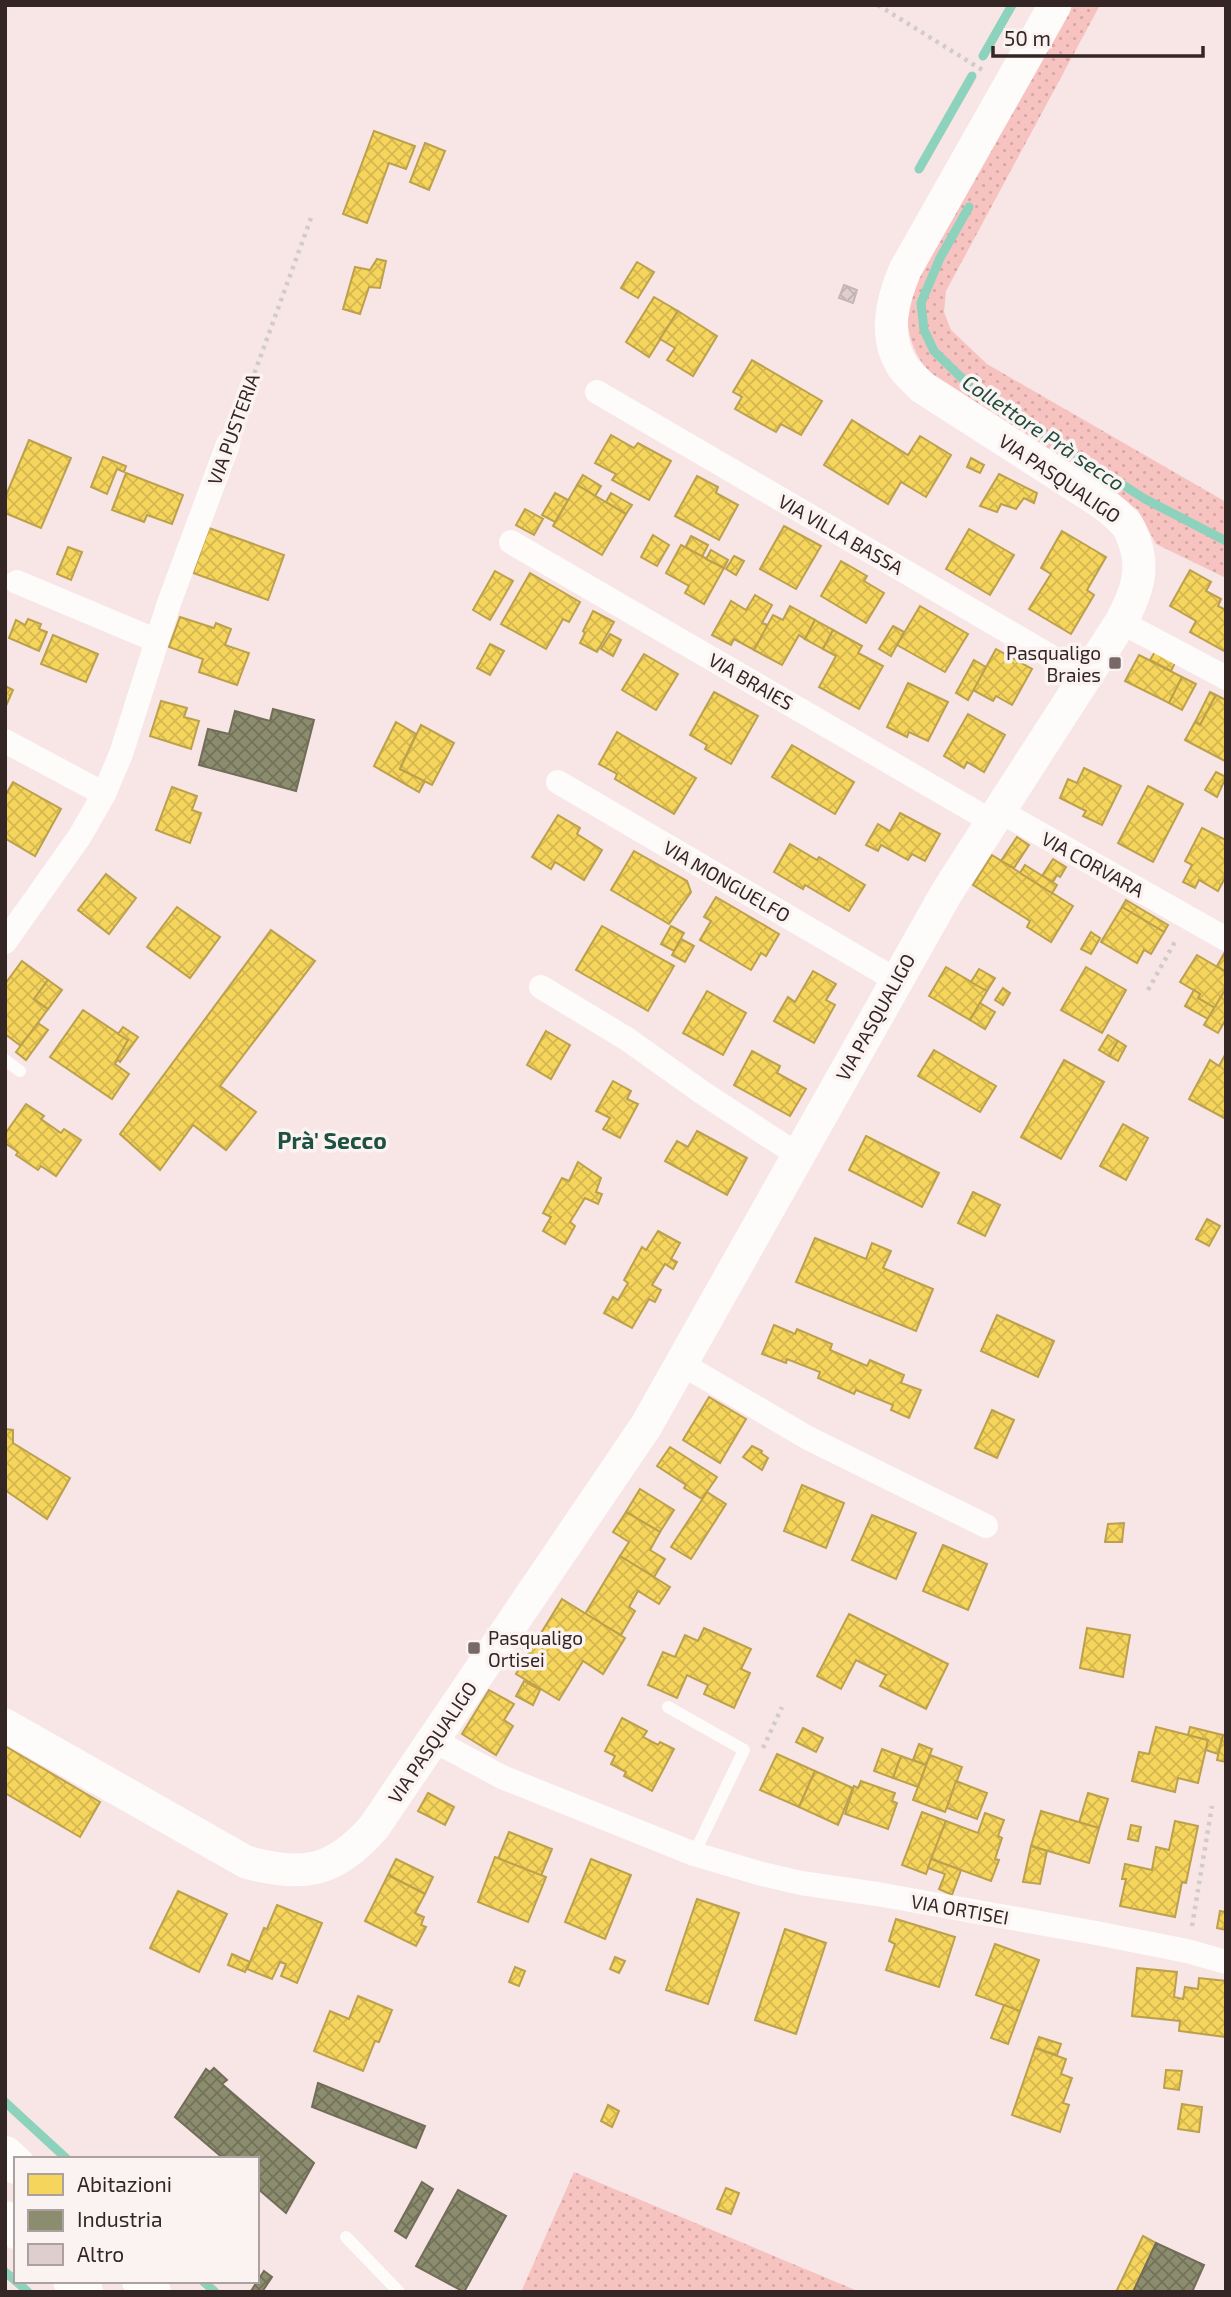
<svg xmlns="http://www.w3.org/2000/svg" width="1231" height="2297" viewBox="0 0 1231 2297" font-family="'Exo 2',sans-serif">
<defs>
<pattern id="grass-dots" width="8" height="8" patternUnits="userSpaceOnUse" patternTransform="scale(1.75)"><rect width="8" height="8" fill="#f7c3c0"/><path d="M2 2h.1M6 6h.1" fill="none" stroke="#d4a7a5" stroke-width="1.8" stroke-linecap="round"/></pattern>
<pattern id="homes-cross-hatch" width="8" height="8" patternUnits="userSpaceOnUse" patternTransform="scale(1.75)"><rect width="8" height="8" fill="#f6d55c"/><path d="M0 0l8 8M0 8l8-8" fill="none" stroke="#d4b750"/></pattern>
<pattern id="industry-cross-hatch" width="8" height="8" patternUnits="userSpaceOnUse" patternTransform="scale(1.75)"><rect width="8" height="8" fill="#8c8c6e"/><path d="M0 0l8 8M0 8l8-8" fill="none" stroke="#73725a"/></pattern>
<pattern id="building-cross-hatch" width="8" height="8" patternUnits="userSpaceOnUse" patternTransform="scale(1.75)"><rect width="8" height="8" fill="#decfce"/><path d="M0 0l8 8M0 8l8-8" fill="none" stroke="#bfb2b1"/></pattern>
</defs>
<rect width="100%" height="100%" fill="#f7e6e5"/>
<!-- grass -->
<g fill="url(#grass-dots)">
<path d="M1071,5H1100L946,291L944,312L951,330L987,364L1226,502V578L1156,544L1138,510L932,376C903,341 902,314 919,273Z"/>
<path d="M574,2172L860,2292H521Z"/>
</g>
<!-- homes -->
<g fill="url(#homes-cross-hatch)" stroke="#bca04c" stroke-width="2">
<path d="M374,131L415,146L406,169L389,163L367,223L343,214Z"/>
<path d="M425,143L445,151L429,190L410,182Z"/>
<path d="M377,259L386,261L380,288L369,287L360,314L343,309L355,267L370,270Z"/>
<path d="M637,262L654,272L638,298L621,288Z"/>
<path d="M654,297L678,311L649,357L626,342Z"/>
<path d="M678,311L717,336L693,376L667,360L675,348L660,339Z"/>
<path d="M752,360L822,401L801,435L781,424L776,432L735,409L742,397L733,392Z"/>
<path d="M852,420L908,455L920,436L951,455L926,497L901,482L888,504L824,465Z"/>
<path d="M611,435L634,448L638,443L671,461L649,500L612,480L616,474L595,463Z"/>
<path d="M29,440L71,458L41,528L5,513V498Z"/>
<path d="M103,457L126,466L124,472L117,469L107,494L91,487Z"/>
<path d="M971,458L984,465L980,473L967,467Z"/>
<path d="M126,473L183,495L172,524L147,515L144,522L112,510Z"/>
<path d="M999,474L1037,493L1034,503L1024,498L1016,509L1001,504L997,512L980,506Z"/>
<path d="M583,475L601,486L595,496L577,485Z"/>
<path d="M697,476L718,487L716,493L738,505L719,540L675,516Z"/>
<path d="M577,485L626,514L602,555L553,526Z"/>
<path d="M555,493L568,500L555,522L542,515Z"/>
<path d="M611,493L632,505L626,514L606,502Z"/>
<path d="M525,509L543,519L534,535L516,525Z"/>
<path d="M784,526L821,546L796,589L760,569Z"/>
<path d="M209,528L284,555L268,600L193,573Z"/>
<path d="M969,529L1014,555L990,595L946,569Z"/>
<path d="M1062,531L1106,557L1087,590L1094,595L1071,634L1029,609L1051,574L1041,568Z"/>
<path d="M653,535L669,545L657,566L641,557Z"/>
<path d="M691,536L708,545L702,557L685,548Z"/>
<path d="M681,545L724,568L704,604L685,593L689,586L666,573Z"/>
<path d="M68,547L82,552L71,580L57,574Z"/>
<path d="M711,550L728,560L724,568L706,559Z"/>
<path d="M734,556L744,561L736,575L726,569Z"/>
<path d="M841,561L867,576L864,581L884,593L866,623L821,596Z"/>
<path d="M1190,570L1211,582L1206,591L1221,599L1218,606L1226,610V652L1190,632L1196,621L1170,606Z"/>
<path d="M495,571L513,581L490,620L473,610Z"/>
<path d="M530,573L580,602L569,622L563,619L546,649L501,624Z"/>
<path d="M755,595L772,605L762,623L768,625L754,650L734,639L731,645L712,635L731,601L746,610Z"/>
<path d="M790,606L815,620L805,639L799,635L782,665L754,650L773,615L783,620Z"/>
<path d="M920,606L968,634L945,672L897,645Z"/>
<path d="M593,611L614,622L597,652L580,643L585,633L583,631Z"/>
<path d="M180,617L214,628L216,623L231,629L225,645L249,653L237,685L199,672L203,659L169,647Z"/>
<path d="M28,619L41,624L39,629L47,632L39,651L9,638L16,620L25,625Z"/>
<path d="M815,620L833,630L823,649L805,639Z"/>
<path d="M893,626L904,632L891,656L879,649Z"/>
<path d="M833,630L862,646L858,653L883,666L859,709L819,687L836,656L823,649Z"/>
<path d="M610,634L621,640L613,656L601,649Z"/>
<path d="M53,635L98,654L86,682L41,664Z"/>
<path d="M490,644L504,651L490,675L477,668Z"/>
<path d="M996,649L1032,669L1012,705L996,696L993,701L973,690Z"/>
<path d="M1156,650L1176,661L1171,671L1150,660Z"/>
<path d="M644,654L678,674L656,710L622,690Z"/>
<path d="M1139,655L1182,677L1169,703L1125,681Z"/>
<path d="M974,660L986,667L968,700L956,693Z"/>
<path d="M1182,677L1196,684L1182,710L1169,703Z"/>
<path d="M908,683L948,702L928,741L909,732L907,737L887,727Z"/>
<path d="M5,686L13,690L5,708Z"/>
<path d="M714,692L758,716L731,764L705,749L707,745L690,735Z"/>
<path d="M1210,692L1216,695L1200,725L1195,722Z"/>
<path d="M1216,695L1226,700L1225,761L1185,740L1195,722L1200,725Z"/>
<path d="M161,701L187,708L184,717L199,721L191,749L150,736Z"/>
<path d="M968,714L1005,735L984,772L967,762L964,768L944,756Z"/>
<path d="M396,722L416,734L400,769L425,781L419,792L374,766Z"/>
<path d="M421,725L454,743L432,785L400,769Z"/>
<path d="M617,732L696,778L674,814L615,779L617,774L599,764Z"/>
<path d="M792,745L854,782L835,814L772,777Z"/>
<path d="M1084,768L1121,786L1102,825L1083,816L1086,811L1060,798L1068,779L1077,783Z"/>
<path d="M1216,772L1226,777L1217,797L1205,790Z"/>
<path d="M13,782L61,809L35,856L6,839L5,841V796Z"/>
<path d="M1148,786L1183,804L1153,862L1118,843Z"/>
<path d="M172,787L197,796L192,810L201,813L190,843L156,830Z"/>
<path d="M900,813L940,834L925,861L912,854L908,860L881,845L878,851L866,845L878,824L890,831Z"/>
<path d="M558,815L580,828L577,834L602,850L584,880L555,862L551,869L532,857Z"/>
<path d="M1202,828L1226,840V876L1218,891L1199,880L1195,888L1183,882L1192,865L1185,861Z"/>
<path d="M1017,837L1029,845L1014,868L1001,861Z"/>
<path d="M790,844L817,860L819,857L865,885L849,911L805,885L803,889L774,872Z"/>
<path d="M634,851L687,881L691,892L669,924L611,890Z"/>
<path d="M992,855L1073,906L1051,942L1027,927L1030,921L973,885Z"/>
<path d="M1053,859L1066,867L1060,877L1057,875L1053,882L1042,876Z"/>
<path d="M1025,865L1057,885L1052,893L1020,873Z"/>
<path d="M106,874L136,898L109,934L78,910Z"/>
<path d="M716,897L779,934L766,956L761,953L751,970L700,940L711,921L704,917Z"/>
<path d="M1126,900L1168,925L1164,932L1122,907Z"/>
<path d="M177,907L220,937L190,978L147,947Z"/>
<path d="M1122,907L1164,932L1151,954L1144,950L1137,963L1101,942Z"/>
<path d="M602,926L674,966L648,1011L576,970Z"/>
<path d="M671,926L684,933L674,951L661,944Z"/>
<path d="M271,930L315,961L220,1086L256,1112L226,1150L193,1125L160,1170L120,1134Z"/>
<path d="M1091,932L1100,938L1091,954L1081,949Z"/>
<path d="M681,939L694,946L685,962L672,955Z"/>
<path d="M1225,952L1226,953V972L1217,966Z"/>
<path d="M1197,955L1226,972V989L1215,1008L1198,998L1200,994L1180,982Z"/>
<path d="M22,961L48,980L34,999L48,1009L21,1046L5,1034V984Z"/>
<path d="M946,967L987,991L970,1020L929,996Z"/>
<path d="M1086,967L1126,990L1102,1033L1061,1010Z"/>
<path d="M979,969L995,978L987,991L971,982Z"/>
<path d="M813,971L836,984L826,1000L835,1005L814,1043L774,1021L788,997L795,1002Z"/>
<path d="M48,980L62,990L48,1009L34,999Z"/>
<path d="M1003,988L1010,993L1003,1005L995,1000Z"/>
<path d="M1194,990L1200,994L1198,998L1215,1008L1208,1019L1185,1006Z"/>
<path d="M1225,990L1226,1019L1218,1033L1204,1025Z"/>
<path d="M707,991L746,1013L723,1055L683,1033Z"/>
<path d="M980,1003L995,1012L985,1029L970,1020Z"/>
<path d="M83,1010L128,1040L115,1064L129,1074L112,1099L50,1057Z"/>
<path d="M38,1023L48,1030L26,1060L16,1052Z"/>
<path d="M123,1027L138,1037L120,1062L117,1059L128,1040L118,1034Z"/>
<path d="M546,1031L570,1045L551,1079L527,1065Z"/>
<path d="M1108,1035L1118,1041L1109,1056L1099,1050Z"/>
<path d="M1118,1041L1126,1046L1118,1061L1109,1056Z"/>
<path d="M934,1050L996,1086L980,1112L918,1076Z"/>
<path d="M752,1051L780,1066L777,1073L806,1089L790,1116L734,1085Z"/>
<path d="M1225,1055H1226V1119L1189,1099L1210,1060L1219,1066Z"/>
<path d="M1064,1060L1104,1082L1061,1159L1021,1137Z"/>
<path d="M613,1081L631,1091L627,1099L638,1104L620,1138L603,1129L610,1118L596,1111Z"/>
<path d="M26,1104L44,1116L41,1119L61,1133L64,1129L81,1140L56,1176L41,1166L38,1170L16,1155L18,1152L5,1143V1134Z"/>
<path d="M1123,1124L1148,1138L1126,1180L1100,1166Z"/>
<path d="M697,1131L747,1158L727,1195L665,1161L677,1141L688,1147Z"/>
<path d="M866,1136L939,1173L922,1207L849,1170Z"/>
<path d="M578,1162L601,1178L596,1192L602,1194L598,1204L585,1198L570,1222L575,1226L565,1244L543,1231L551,1217L543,1213L562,1178L569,1181Z"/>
<path d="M973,1192L1000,1205L985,1236L958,1223Z"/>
<path d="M1207,1219L1220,1226L1209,1246L1196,1239Z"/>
<path d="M658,1231L680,1243L671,1259L677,1262L673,1269L665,1264L652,1285L661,1290L655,1302L649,1299L632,1328L604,1313L613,1297L618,1300L628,1283L624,1280L642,1247L646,1250Z"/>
<path d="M815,1238L866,1259L872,1243L891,1251L883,1268L933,1289L916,1331L796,1282Z"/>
<path d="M997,1315L1054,1341L1038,1377L981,1351Z"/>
<path d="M774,1325L795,1334L797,1329L832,1344L830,1350L867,1366L870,1360L904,1375L901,1383L921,1390L909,1418L891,1410L893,1405L856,1390L854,1394L818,1378L820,1372L787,1359L786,1363L762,1354Z"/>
<path d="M709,1397L746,1419L720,1463L683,1440Z"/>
<path d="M992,1410L1014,1420L997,1458L975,1448Z"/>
<path d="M5,1429L13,1430V1443L70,1478L47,1519L5,1490Z"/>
<path d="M752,1446L762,1451L761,1453L768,1458L762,1470L743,1457Z"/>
<path d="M670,1447L717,1477L702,1499L684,1488L686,1485L657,1466Z"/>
<path d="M802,1485L844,1503L826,1548L784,1531Z"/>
<path d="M640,1489L674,1510L660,1532L626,1512Z"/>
<path d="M707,1492L726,1504L691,1559L671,1547Z"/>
<path d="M626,1512L660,1532L650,1550L665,1559L654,1577L620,1556L629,1542L613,1532Z"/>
<path d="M872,1515L916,1533L896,1579L852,1560Z"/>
<path d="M1124,1523L1122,1542H1105L1108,1524Z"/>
<path d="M943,1545L987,1564L968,1610L923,1591Z"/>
<path d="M620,1556L670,1587L659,1604L638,1591L629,1607L635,1611L621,1635L585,1614Z"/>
<path d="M562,1599L625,1638L603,1674L583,1661L559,1700L516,1674Z"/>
<path d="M849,1614L948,1664L926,1709L880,1686L886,1675L856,1660L841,1689L817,1676Z"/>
<path d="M704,1628L751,1649L741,1669L750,1673L734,1708L704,1694L708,1685L687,1675L677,1698L648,1685L663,1652L675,1657L685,1635L698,1641Z"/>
<path d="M1087,1628L1130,1635L1123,1677L1080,1668Z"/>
<path d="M524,1681L540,1690L533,1705L516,1696Z"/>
<path d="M489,1690L514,1704L504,1720L513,1726L496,1755L462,1734Z"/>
<path d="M622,1718L647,1731L643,1737L658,1745L660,1742L674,1749L652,1791L624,1776L626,1772L611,1764L615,1756L605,1751Z"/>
<path d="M1156,1727L1208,1740L1198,1783L1178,1778L1175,1792L1132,1781L1139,1752L1149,1754Z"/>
<path d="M1190,1727L1223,1735L1218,1754L1206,1750L1208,1740L1188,1735Z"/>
<path d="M803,1728L823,1738L816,1752L796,1742Z"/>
<path d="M1223,1735L1226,1736V1762L1217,1760Z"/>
<path d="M919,1744L932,1749L926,1765L913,1760Z"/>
<path d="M5,1746L100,1802L80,1837L5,1793Z"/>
<path d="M882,1749L901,1756L893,1778L874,1771Z"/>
<path d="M777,1754L815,1771L799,1807L760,1790Z"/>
<path d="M930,1755L962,1767L945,1812L913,1800Z"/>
<path d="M901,1756L926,1765L918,1787L893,1778Z"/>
<path d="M815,1771L853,1788L838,1825L799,1807Z"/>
<path d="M861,1781L895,1793L892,1801L897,1803L888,1829L845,1814L854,1786L858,1788Z"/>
<path d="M956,1781L987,1793L977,1819L947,1808Z"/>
<path d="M428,1793L454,1807L445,1825L418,1811Z"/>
<path d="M1088,1793L1108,1799L1099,1828L1079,1823Z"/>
<path d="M1041,1811L1099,1828L1089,1863L1031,1846Z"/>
<path d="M922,1812L946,1821L926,1874L902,1865Z"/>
<path d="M985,1813L1004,1820L998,1836L1002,1838L995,1859L999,1860L991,1881L931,1859L946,1821L978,1833Z"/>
<path d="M1175,1821L1198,1826L1186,1883L1182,1882L1175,1917L1120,1906L1126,1879H1122L1125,1864L1152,1870L1156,1847L1169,1850Z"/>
<path d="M1131,1825L1141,1827L1138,1841L1128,1839Z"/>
<path d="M509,1832L552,1849L541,1876L498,1859Z"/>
<path d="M1031,1846L1047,1851L1040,1884L1023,1882Z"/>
<path d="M495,1857L546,1877L528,1922L478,1902Z"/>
<path d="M396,1859L433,1877L425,1894L388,1875Z"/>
<path d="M591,1859L631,1875L605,1939L565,1922Z"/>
<path d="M931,1859L961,1870L952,1895L939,1889L945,1874L928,1868Z"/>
<path d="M388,1875L425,1894L415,1913L424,1917L421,1925L426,1927L416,1946L365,1921Z"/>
<path d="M178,1891L227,1914L199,1972L150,1948Z"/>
<path d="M697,1899L739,1913L708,2004L666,1990Z"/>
<path d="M277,1905L322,1923L297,1983L281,1976L286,1964L280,1962L272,1979L247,1969L264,1928L267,1929Z"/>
<path d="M1220,1911L1226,1912V1930L1217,1928Z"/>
<path d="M896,1919L955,1937L939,1987L886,1970L895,1944L889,1941Z"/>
<path d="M785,1929L826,1943L796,2034L755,2020Z"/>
<path d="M995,1944L1039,1960L1020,2011L976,1995Z"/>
<path d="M232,1954L250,1962L245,1972L228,1965Z"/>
<path d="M615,1957L625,1961L619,1973L610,1969Z"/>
<path d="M515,1967L525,1971L519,1986L509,1982Z"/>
<path d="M1137,1968L1177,1972L1174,1997L1183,1999L1185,1987L1198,1989L1199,1978L1226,1981V2037L1179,2031L1180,2021L1132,2016Z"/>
<path d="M358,1996L392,2010L379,2042L375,2041L363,2071L314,2051L330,2011L349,2019Z"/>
<path d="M1004,2005L1020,2011L1008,2044L991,2038Z"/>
<path d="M1039,2037L1061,2044L1057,2055L1035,2048Z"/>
<path d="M1035,2048L1066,2059L1061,2074L1072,2078L1063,2103L1069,2105L1060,2132L1012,2115Z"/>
<path d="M1166,2070L1182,2071L1179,2090L1164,2088Z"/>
<path d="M1182,2104L1202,2107L1199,2132L1178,2129Z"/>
<path d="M608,2105L619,2111L612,2127L601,2121Z"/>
<path d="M726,2188L739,2193L731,2214L717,2209Z"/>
<path d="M1143,2236L1156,2243L1133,2292H1116Z"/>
</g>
<!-- industry -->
<g fill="url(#industry-cross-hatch)" stroke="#726d58" stroke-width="2">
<path d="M273,709L314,720L296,791L199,765L208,729L229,734L235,711L270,721Z"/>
<path d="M214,2068L227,2080L222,2084L314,2163L286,2213L257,2188V2159H224L175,2117L206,2069L210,2072Z"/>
<path d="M318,2083L425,2126L416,2148L312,2107Z"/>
<path d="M422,2182L433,2189L406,2238L395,2231Z"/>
<path d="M458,2190L506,2216L464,2292L416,2266Z"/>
<path d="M1156,2243L1204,2265L1192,2292H1133Z"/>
<path d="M264,2271L272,2277L262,2292H253L251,2291Z"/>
</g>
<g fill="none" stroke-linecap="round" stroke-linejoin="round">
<!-- stream -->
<g stroke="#8dd2bc" stroke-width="9">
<path d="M983,56L1012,5"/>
<path d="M919,169L972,76"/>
<path d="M969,207L940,258L921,303L924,330L934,351L974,390L1145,499L1226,541"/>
<path d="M5,2102L67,2159"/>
<path d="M5,2272L16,2281"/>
<path d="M16,2281L28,2292"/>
<path d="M203,2281L215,2292"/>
</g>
</g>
<!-- building -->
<path fill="url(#building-cross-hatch)" stroke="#c5b6b5" stroke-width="2" d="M844,285L857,290L853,303L839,298Z"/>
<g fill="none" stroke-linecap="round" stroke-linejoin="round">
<!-- path -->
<g stroke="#d1cbca" stroke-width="4.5" stroke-dasharray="3.5 5" stroke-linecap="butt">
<path d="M878,5L984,71"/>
<path d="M237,421L311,218"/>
<path d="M1148,990L1176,940"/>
<path d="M763,1748L782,1707"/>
<path d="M1192,1926L1212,1806"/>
</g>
<!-- lane -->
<g stroke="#fefbfb" stroke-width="12">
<path d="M5,1060L20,1071"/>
<path d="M668,1707L744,1750L694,1854"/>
<path d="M346,2237L399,2292"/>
</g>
<!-- street -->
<g stroke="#fefbfb" stroke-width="24">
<path d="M597,392L1086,677"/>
<path d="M511,542L991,821"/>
<path d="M17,582L155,640"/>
<path d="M1121,622L1226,678"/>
<path d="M5,741L104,794"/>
<path d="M558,782L896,980"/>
<path d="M998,810L1226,939"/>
<path d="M5,942L80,836L104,794L121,754L169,603L228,444"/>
<path d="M541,987L627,1039L703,1093L798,1155"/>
<path d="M682,1364L808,1438L986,1526"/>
<path d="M433,1740L502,1777L694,1854L762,1874L801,1883L877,1894L1096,1933L1187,1951L1226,1962"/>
</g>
<!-- secondary -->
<path stroke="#fefbfb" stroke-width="33" d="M5,1725L246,1862C303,1878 335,1872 374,1827L646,1426L947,892L1121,622C1136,594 1146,569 1133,538C1131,533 1130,528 1126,524C1115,511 1101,502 1087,493L922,387C916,381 908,374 903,367C883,336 892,301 905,270L1055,5"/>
<!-- primary -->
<g stroke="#fefbfb" stroke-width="38">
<path d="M5,2155L16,2165"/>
<path d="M5,2220L16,2230"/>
<path d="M72,2281L84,2292"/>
<path d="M141,2281L152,2292"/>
</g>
</g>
<!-- markers -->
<g fill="#786968" stroke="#fbf3f2" stroke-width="2.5">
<rect x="1108" y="656" width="14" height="14" rx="3.5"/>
<rect x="467" y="1641" width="14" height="14" rx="3.5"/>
</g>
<g text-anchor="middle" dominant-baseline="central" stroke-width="7" stroke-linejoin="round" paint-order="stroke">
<!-- street labels -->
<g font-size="19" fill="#342625" stroke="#fbf3f2">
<text transform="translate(233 429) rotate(-70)">VIA PUSTERIA</text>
<text transform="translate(1060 478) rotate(34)">VIA PASQUALIGO</text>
<text transform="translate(841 534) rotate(30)">VIA VILLA BASSA</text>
<text transform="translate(751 681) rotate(30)">VIA BRAIES</text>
<text transform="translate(1093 864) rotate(29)">VIA CORVARA</text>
<text transform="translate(727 881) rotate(30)">VIA MONGUELFO</text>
<text transform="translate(875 1017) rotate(-61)">VIA PASQUALIGO</text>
<text transform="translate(432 1742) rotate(-56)">VIA PASQUALIGO</text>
<text transform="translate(960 1909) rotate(10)">VIA ORTISEI</text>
</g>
<!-- poi labels -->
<g font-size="19" fill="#342625" stroke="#fbf3f2" text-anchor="end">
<text x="1101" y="652">Pasqualigo<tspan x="1101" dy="22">Braies</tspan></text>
<text x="488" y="1637" text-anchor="start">Pasqualigo<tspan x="488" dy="22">Ortisei</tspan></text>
</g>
<!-- water labels -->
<g font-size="21" font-style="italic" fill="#1d4c3e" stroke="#fbf3f2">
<text transform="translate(1044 432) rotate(34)">Collettore Prà secco</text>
</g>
<!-- quarter labels -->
<g font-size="23" font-weight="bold" fill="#1f5143" stroke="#fbf3f2">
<text x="332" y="1140">Prà' Secco</text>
</g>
</g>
<!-- border -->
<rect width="1231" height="2297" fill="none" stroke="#342625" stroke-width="14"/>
<!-- legend -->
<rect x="14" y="2157" width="245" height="126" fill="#fbf3f2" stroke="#aba1a0" stroke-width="2"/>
<rect x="28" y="2174" width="35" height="21" fill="#f6d55c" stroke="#aba1a0" stroke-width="2"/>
<text x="77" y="2192" font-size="21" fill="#342625">Abitazioni</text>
<rect x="28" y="2210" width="35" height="21" fill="#8c8c6e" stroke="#aba1a0" stroke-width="2"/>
<text x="77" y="2227" font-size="21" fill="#342625">Industria</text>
<rect x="28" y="2244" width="35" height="21" fill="#decfce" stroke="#aba1a0" stroke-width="2"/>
<text x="77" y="2262" font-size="21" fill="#342625">Altro</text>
<!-- scale -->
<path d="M993 46v10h210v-10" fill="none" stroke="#342625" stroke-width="3.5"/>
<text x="1004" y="46" font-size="21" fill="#342625" stroke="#fbf3f2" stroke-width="5" paint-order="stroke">50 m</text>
</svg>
